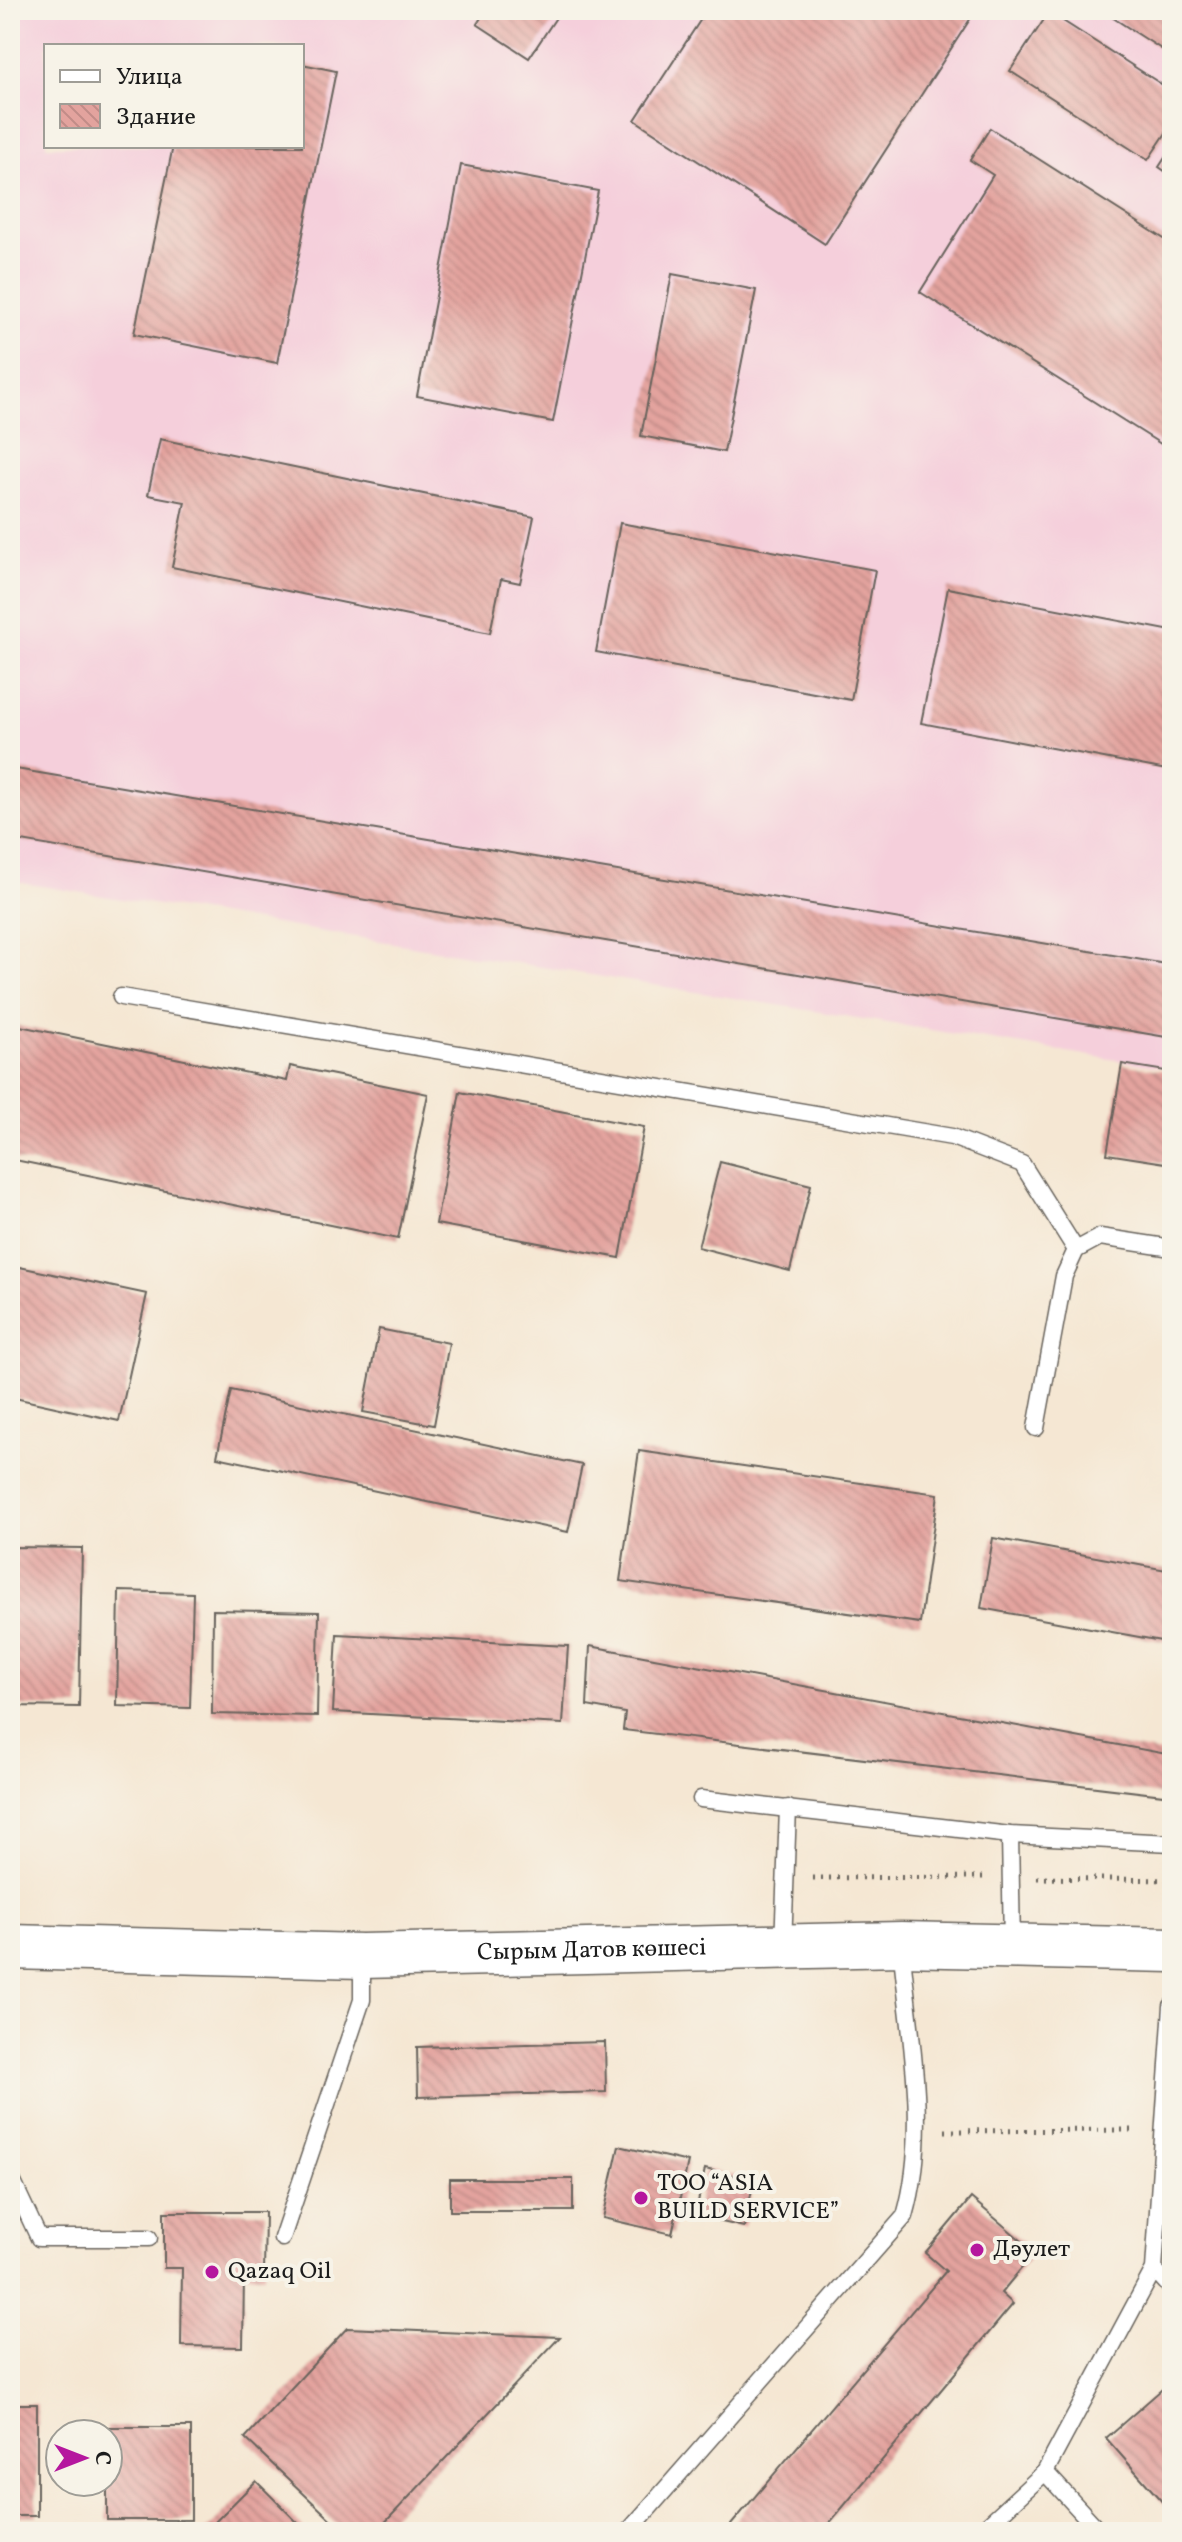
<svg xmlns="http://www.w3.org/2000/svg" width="1182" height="2542" viewBox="0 0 1182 2542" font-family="Vollkorn,serif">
<defs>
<pattern id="building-back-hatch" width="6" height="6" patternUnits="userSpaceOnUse" patternTransform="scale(2)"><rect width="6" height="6" fill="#e3a39e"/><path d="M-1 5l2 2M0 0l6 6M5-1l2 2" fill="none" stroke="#c28c88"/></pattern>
</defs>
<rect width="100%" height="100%" fill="#f7f3e8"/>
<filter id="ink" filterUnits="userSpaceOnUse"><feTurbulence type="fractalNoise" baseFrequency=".0125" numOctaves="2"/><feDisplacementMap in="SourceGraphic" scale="16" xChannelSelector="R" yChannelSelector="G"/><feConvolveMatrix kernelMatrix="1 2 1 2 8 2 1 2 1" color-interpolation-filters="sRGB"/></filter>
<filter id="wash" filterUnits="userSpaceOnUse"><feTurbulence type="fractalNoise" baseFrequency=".006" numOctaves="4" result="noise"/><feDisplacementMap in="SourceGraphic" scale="32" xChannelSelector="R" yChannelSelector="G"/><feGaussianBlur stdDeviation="1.8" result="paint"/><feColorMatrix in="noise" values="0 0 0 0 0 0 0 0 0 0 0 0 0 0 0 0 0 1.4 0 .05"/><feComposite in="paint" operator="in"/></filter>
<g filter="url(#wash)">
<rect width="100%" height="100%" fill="#f5e7d3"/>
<!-- built -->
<path fill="#f5cfdb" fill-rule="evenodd" d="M10,10H1172V1069L10,881ZM46,46H302V146H46Z"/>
<g id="blocks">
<!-- building -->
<g fill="url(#building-back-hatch)">
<path d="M486,10H561L529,58L477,24Z"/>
<path d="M707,10H976L825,244L635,120Z"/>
<path d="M1101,10H1172V56Z"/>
<path d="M1049,12L1172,91V124L1148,160L1010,71Z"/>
<path d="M302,64L336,71L277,363L134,334L173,146H302Z"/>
<path d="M990,128L1172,244V451L920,292L993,175L970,160Z"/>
<path d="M1172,147V176L1159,167Z"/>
<path d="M461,165L598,191L553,422L417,396Z"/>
<path d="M672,274L756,290L724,452L641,436Z"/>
<path d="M160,439L534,517L520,583L501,579L490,633L172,567L185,502L148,495Z"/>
<path d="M620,523L875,570L851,700L596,652Z"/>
<path d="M948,588L1172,631V771L921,723Z"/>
<path d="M10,768L1172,965V1038L10,839Z"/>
<path d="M10,1024L287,1081L290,1066L428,1094L398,1239L10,1159Z"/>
<path d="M1122,1064L1172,1072V1164L1107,1154Z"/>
<path d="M460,1092L644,1127L620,1258L436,1224Z"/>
<path d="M720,1162L811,1185L790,1271L698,1247Z"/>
<path d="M10,1265L147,1294L119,1421L10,1397Z"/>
<path d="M379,1329L449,1343L434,1425L363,1412Z"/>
<path d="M231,1390L582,1465L568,1532L217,1457Z"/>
<path d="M639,1451L938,1494L920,1623L620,1581Z"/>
<path d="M993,1538L1172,1571V1643L981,1608Z"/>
<path d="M10,1547L82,1548L79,1707L10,1706Z"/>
<path d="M119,1591L193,1593L190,1708L117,1706Z"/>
<path d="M213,1610L319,1612L317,1716L212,1714Z"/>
<path d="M337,1634L568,1646L563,1724L333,1712Z"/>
<path d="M590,1646L1172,1755V1796L623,1730L625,1713L587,1706Z"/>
<path d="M605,2042L606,2092L418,2097L417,2047Z"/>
<path d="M619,2146L688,2162L672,2234L603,2218Z"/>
<path d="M705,2169L754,2180L744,2227L695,2216Z"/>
<rect x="450" y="2179" width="123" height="32"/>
<path d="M971,2198L1035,2252L1001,2293L1013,2304L822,2532H725L946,2271L925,2253Z"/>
<path d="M164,2212H265L264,2275H244L243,2347L181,2346L182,2268H164Z"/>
<path d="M347,2328L560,2337L376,2532H344L245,2438Z"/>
<path d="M1169,2383L1172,2386V2513L1106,2438Z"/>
<rect x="10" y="2404" width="27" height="112"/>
<rect x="107" y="2427" width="84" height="93"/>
<path d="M256,2481L307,2532H205Z"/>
</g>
</g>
</g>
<g filter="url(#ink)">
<use href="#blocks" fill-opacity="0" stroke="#68635c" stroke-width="2"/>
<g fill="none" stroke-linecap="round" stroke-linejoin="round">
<!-- service casing -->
<g stroke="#68635c" stroke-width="19">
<g id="service">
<path d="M121,997L952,1137L1022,1164L1076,1250"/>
<path d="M1036,1428L1064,1276L1076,1250L1100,1237L1172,1248"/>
<path d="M701,1799L1010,1835L1172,1843"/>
<path d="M1010,1835L1012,1945"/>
<path d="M783,1946L788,1808"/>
<path d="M10,2176L39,2238H149"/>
<path d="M282,2238L362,2000V1957"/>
<path d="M1154,2269L1172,2289"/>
<path d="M1045,2472L1100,2532"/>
<path d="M628,2532L905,2216C930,2129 909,2034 901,1944"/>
<path d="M980,2532L1045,2472L1154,2269L1172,2006"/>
</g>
</g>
<!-- secondary casing -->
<g stroke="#68635c" stroke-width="47">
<g id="secondary">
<path id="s1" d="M10,1947L362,1956L901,1944L1172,1950"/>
</g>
</g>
<!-- path -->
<g stroke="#68635c" stroke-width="5" stroke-dasharray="2 6" stroke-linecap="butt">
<path d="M813,1878L983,1877"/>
<path d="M1037,1878L1172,1880"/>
<path d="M945,2131L1135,2130"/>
</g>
<!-- service -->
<use href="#service" stroke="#fff" stroke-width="16"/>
<!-- secondary -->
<use href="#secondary" stroke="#fff" stroke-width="44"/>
</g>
</g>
<!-- markers -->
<g fill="#b5179e" stroke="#f7f3e8" stroke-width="3">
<circle cx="641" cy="2198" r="8"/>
<circle cx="977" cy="2250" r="8"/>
<circle cx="212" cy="2272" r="8"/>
</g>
<g text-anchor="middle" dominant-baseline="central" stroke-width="8" stroke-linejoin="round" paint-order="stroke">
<!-- street labels -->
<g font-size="24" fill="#1c1c1c" stroke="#f7f3e8">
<text stroke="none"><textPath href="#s1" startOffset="582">Сырым Датов көшесі</textPath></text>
</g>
<!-- poi labels -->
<g font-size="24" fill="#1c1c1c" stroke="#f7f3e8" text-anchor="start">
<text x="657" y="2184">TOO “ASIA<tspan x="657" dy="28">BUILD SERVICE”</tspan></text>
<text x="993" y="2250">Дәулет</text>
<text x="228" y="2272">Qazaq Oil</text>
</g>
</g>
<!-- margin -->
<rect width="1182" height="2542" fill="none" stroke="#f7f3e8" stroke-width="40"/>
<!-- legend -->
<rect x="44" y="44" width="260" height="104" fill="#f7f3e8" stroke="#9f9d96" stroke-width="2"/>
<rect x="60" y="70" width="40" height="12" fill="#ffffff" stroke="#9f9d96" stroke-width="2"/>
<text x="116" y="84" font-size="24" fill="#1c1c1c">Улица</text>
<rect x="60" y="104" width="40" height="24" fill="url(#building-back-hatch)" stroke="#9f9d96" stroke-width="2"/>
<text x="116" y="124" font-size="24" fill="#1c1c1c">Здание</text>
<!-- north arrow -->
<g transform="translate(84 2458) rotate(90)"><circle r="38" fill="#f7f3e8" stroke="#9f9d96" stroke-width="2"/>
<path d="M0-6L14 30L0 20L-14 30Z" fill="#b5179e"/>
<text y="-12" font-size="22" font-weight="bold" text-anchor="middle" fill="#1c1c1c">С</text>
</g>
</svg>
